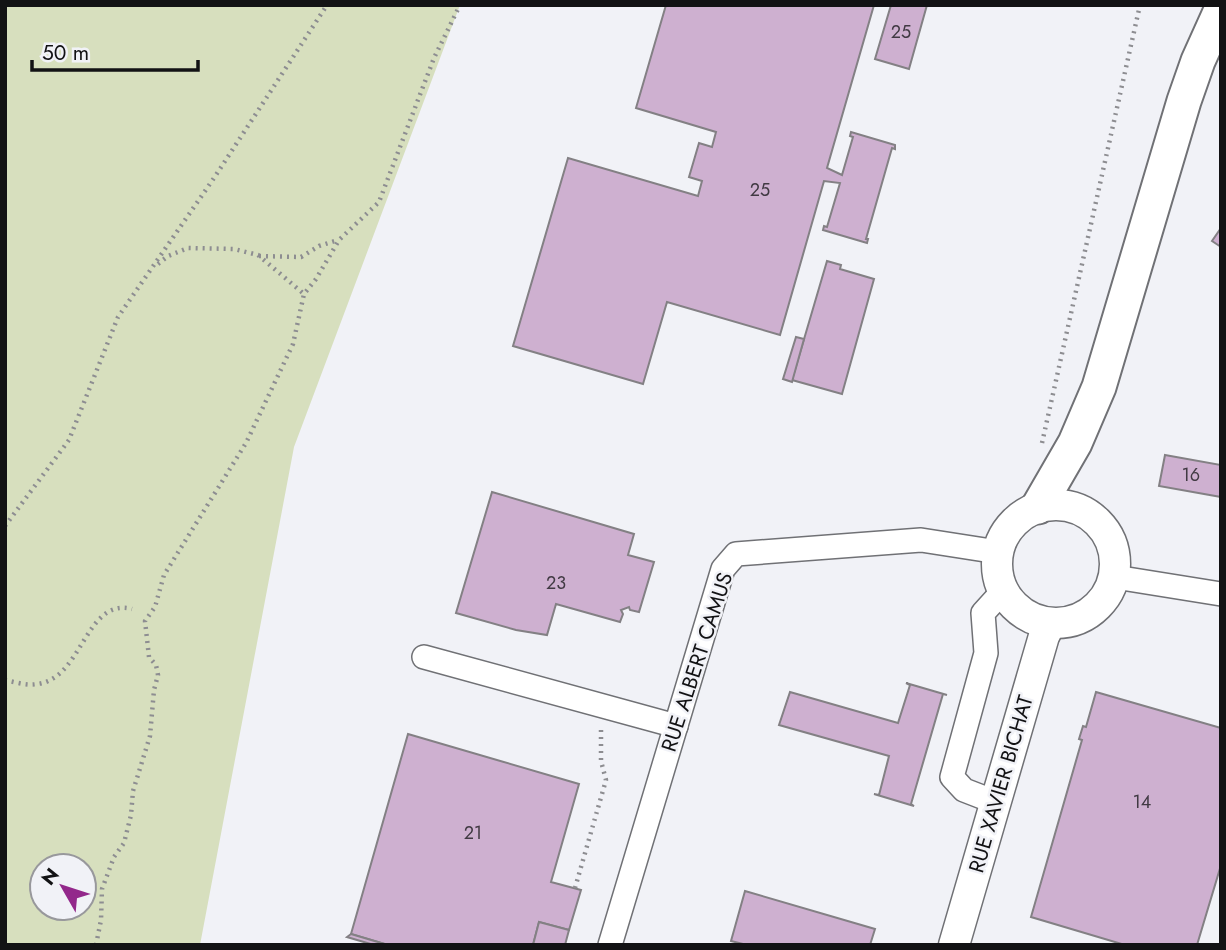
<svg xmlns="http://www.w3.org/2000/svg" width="1226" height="950" viewBox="0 0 1226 950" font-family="Jost,sans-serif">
<rect width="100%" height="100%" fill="#f1f2f7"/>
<!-- green -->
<path fill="#d7dfbe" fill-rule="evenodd" d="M5,5H460L294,447L200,945H5ZM42,866H84V908H42Z"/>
<!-- building -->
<g fill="#ceb0d0" stroke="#838084" stroke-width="2">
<path d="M666,5H874L827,168L842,175L853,137L850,136L851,132L895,145V149L892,148L866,239H868L867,243L823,230L824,226L827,227L840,183L824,181L780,335L667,302L643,384L513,346L568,158L698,196L702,181L689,177L699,143L712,147L716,132L636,108Z"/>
<path d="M891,5H927L909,69L875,59Z"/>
<path d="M1221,228V247L1212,241Z"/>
<path d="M827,261L841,265L840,269L874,279L842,394L792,380Z"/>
<path d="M796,337L804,339L792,382L783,379Z"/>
<path d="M1165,455L1221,465V497L1159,486Z"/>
<path d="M492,492L634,534L628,555L654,562L639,612L630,610L629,607L621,610L623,614L620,622L556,604L547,635L516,630L456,613Z"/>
<path d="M906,683L947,695L943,694L911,804L914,806L874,794L879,795L889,756L779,725L790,692L898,723L910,685Z"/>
<path d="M1096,692L1221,728V865L1197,945H1125L1031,917L1082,740L1079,739L1083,726L1086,727Z"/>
<path d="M408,734L579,784L551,882L581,890L569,930L539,922L533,945H388L351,934Z"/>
<path d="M745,891L875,929L870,945H747L731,941Z"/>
<path d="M539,922L569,930L565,945H533Z"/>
<path d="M351,934L388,945H374L347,937Z"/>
</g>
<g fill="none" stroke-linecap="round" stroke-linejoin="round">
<!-- minor casing -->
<g stroke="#707175" stroke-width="26">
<g id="minor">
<path d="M1115,577L1221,594"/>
<path d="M424,657L676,726"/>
<path d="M995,802L964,790L952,777L986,653L983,613L1003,591"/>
<path d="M610,945L723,569L736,554L921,540L998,552"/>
</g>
</g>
<!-- major casing -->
<g stroke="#707175" stroke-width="33">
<g id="major">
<circle cx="1056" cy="564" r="59"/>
<path d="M954,945L1044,636L1050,624"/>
</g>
</g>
<!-- highway casing -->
<g stroke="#707175" stroke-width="37">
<path id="highway" d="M1038,507L1075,443L1099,387L1184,101L1198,61L1221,10"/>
</g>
<!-- path -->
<g stroke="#8d8d91" stroke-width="4.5" stroke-dasharray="2 5" stroke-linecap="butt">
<path d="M259,256L301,257L319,246L338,240"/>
<path d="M158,264L168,256L188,248L234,249L258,255L304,294"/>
<path d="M1042,443L1140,5"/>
<path d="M5,526L69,440L118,317L214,178L327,5"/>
<path d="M5,680C15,682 27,686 37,684C83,679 85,597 132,609"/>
<path d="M575,888L606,780L601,761V726"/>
<path d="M96,945L101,920L102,889L114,857L124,843L131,815L133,791L150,736L154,690L158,675L156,665L149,657L145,621L155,607L164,575L246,443L293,344L304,294L316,279L339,240L379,202L434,58L460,5"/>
</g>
<!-- minor -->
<use href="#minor" stroke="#fff" stroke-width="23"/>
<!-- major -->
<use href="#major" stroke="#fff" stroke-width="30"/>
<!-- highway -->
<use href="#highway" stroke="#fff" stroke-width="33"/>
</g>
<g text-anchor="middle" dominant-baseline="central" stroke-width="5" stroke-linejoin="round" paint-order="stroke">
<!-- number labels -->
<g font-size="18" fill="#413a43">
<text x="901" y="32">25</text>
<text x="760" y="190">25</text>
<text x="1191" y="475">16</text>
<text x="556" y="583">23</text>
<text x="1142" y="802">14</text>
<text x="473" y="833">21</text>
</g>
<!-- street labels -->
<g font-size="21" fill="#121214" stroke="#f1f2f7">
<text transform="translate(697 662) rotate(-72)">RUE ALBERT CAMUS</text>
<text transform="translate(1001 784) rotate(-74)">RUE XAVIER BICHAT</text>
</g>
</g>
<!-- border -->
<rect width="1226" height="950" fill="none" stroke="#121214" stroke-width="14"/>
<!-- north arrow -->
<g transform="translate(63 887) rotate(309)"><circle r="33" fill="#f1f2f7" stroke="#98989c" stroke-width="2"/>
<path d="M0-5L12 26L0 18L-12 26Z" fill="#93288b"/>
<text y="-10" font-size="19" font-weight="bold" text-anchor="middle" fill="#121214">N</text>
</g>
<!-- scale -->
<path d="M32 60v10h166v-10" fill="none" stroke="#121214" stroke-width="3.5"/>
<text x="42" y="60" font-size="21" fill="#121214" stroke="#f1f2f7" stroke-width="5" paint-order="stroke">50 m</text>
</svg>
